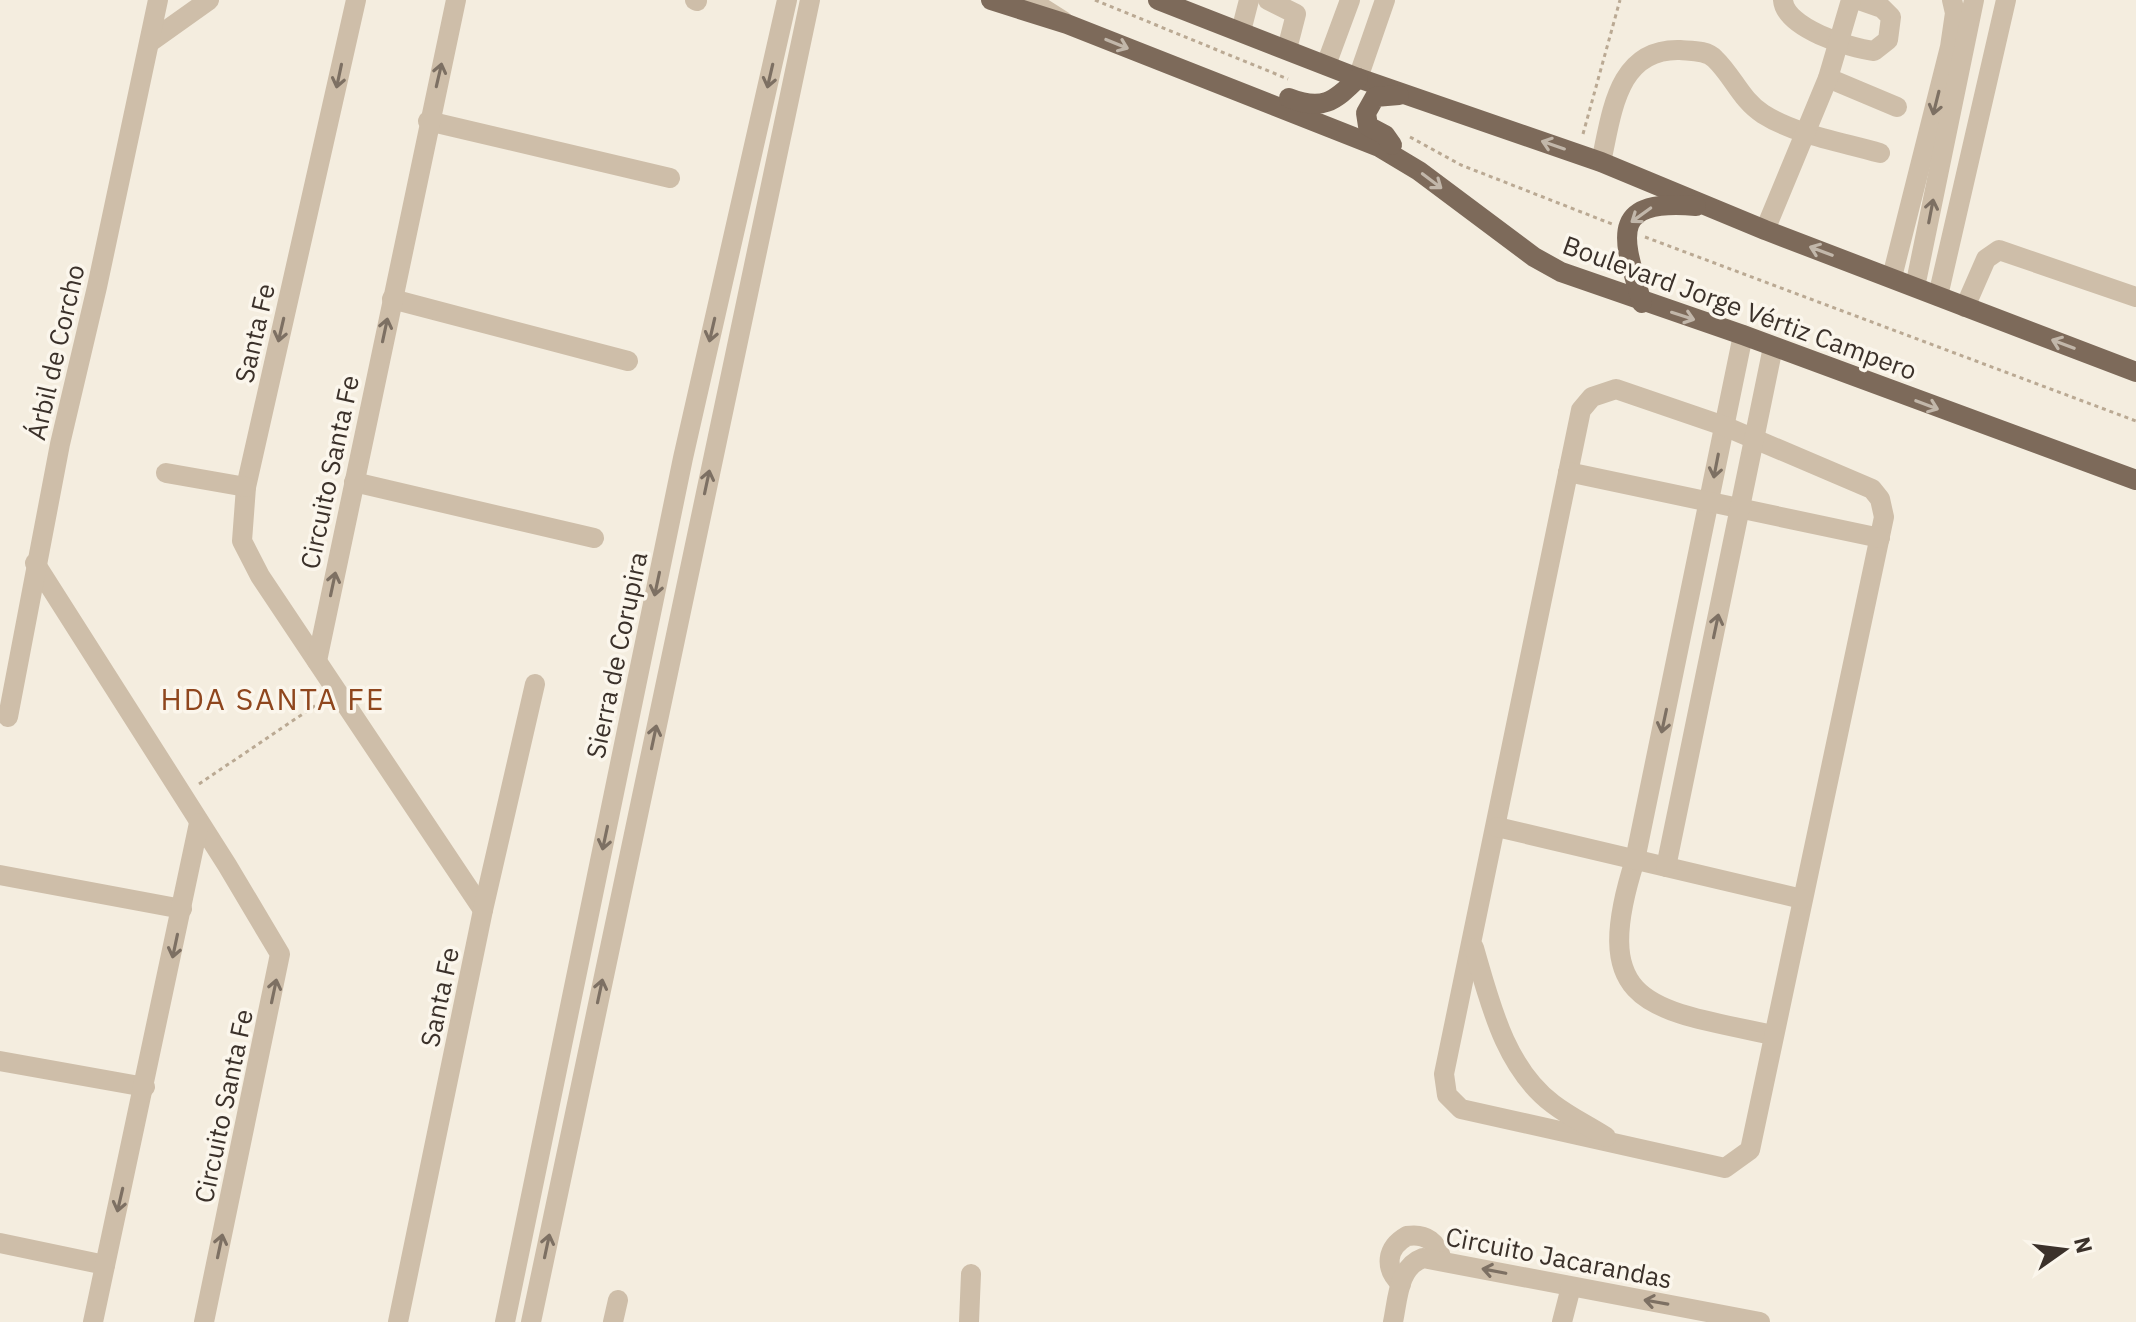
<svg xmlns="http://www.w3.org/2000/svg" width="2136" height="1322" viewBox="0 0 2136 1322" font-family="'IBM Plex Sans',sans-serif">
<rect width="100%" height="100%" fill="#f4eddf"/>
<g fill="none" stroke-linecap="round" stroke-linejoin="round">
<!-- path -->
<g stroke="#baa993" stroke-width="3" stroke-dasharray="4 4" stroke-linecap="butt">
<path d="M1095,0L1288,79"/>
<path d="M1583,134L1620,0"/>
<path d="M1410,137L1461,165L1612,224"/>
<path d="M1645,237L2136,421"/>
<path d="M199,784L322,701"/>
</g>
<!-- minor -->
<g stroke="#cebea9" stroke-width="20">
<path d="M356,0L246,487L242,541L260,576L483,910"/>
<path d="M695,0L697,1"/>
<path d="M1030,0L1063,21"/>
<path d="M1268,0L1296,14L1287,49"/>
<path d="M1783,0C1785,28 1849,48 1874,51L1888,40L1891,17L1882,8L1859,0"/>
<path d="M1241,31L1249,0"/>
<path d="M150,42L209,0"/>
<path d="M1326,65L1350,0"/>
<path d="M1358,78L1385,0"/>
<path d="M1828,78L1897,107"/>
<path d="M428,121L670,178"/>
<path d="M1601,162C1612,113 1617,48 1680,50C1692,51 1707,50 1715,59C1733,76 1741,100 1763,114C1796,135 1842,142 1880,153"/>
<path d="M1765,230L1828,78L1851,0"/>
<path d="M1892,277L1950,47L1955,13L1952,0"/>
<path d="M1915,287L1974,0"/>
<path d="M1938,296L2006,0"/>
<path d="M392,299L628,361"/>
<path d="M1965,307L1986,259L1999,250L2136,297"/>
<path d="M1743,335L1635,860C1588,1007 1649,1009 1773,1035"/>
<path d="M1616,389L1724,426L1872,489L1880,499L1884,517L1750,1150L1725,1168L1461,1109L1447,1095L1444,1074L1581,410L1592,397Z"/>
<path d="M1568,472L1880,538"/>
<path d="M166,473L246,487"/>
<path d="M354,482L594,538"/>
<path d="M35,563L227,865L280,954L204,1322"/>
<path d="M317,661L456,0"/>
<path d="M8,717L60,444L97,287L158,0"/>
<path d="M1497,827L1802,899"/>
<path d="M1666,867L1773,347"/>
<path d="M0,875L182,909"/>
<path d="M1474,948C1490,1003 1505,1068 1553,1104C1570,1117 1589,1126 1606,1137"/>
<path d="M0,1061L145,1087"/>
<path d="M0,1243L105,1265"/>
<path d="M1401,1284C1384,1268 1386,1248 1407,1236C1426,1233 1438,1242 1442,1261"/>
<path d="M93,1322L199,823"/>
<path d="M398,1322L483,910L535,684"/>
<path d="M505,1322L683,458L787,0"/>
<path d="M531,1322L810,0"/>
<path d="M613,1322L618,1300"/>
<path d="M969,1322L971,1274"/>
<path d="M1393,1322C1398,1298 1398,1267 1423,1258L1760,1322"/>
<path d="M1562,1322L1571,1287"/>
</g>
<!-- major -->
<g stroke="#7d6a5a" stroke-width="20">
<path d="M991,0L1067,24L1379,147L1419,171L1534,257L1561,272L1743,335L2136,480"/>
<path d="M1158,0L1358,78L1601,162L1765,230L2136,372"/>
<path d="M1289,98C1322,111 1334,102 1358,78"/>
<path d="M1392,145L1385,135L1368,126L1366,113L1375,97L1399,95"/>
<path d="M1642,303C1624,240 1605,198 1696,206"/>
</g>
</g>
<!-- one-way arrows -->
<defs><path id="oneway-shaft" d="M-6 0H5M1.5-3L5.5 0L1.5 3" fill="none" stroke-width="1.6" stroke-linecap="round" stroke-linejoin="round" transform="scale(2)"/></defs>
<g stroke="#c2b7aa">
<use href="#oneway-shaft" transform="translate(1117 44) rotate(22)"/>
<use href="#oneway-shaft" transform="translate(1553 145) rotate(-161)"/>
<use href="#oneway-shaft" transform="translate(1432 181) rotate(37)"/>
<use href="#oneway-shaft" transform="translate(1641 215) rotate(144)"/>
<use href="#oneway-shaft" transform="translate(1821 251) rotate(-159)"/>
<use href="#oneway-shaft" transform="translate(1683 316) rotate(18)"/>
<use href="#oneway-shaft" transform="translate(2063 344) rotate(-159)"/>
<use href="#oneway-shaft" transform="translate(1927 405) rotate(21)"/>
</g>
<g stroke="#7d7063">
<use href="#oneway-shaft" transform="translate(439 75) rotate(-77)"/>
<use href="#oneway-shaft" transform="translate(339 76) rotate(102)"/>
<use href="#oneway-shaft" transform="translate(770 76) rotate(103)"/>
<use href="#oneway-shaft" transform="translate(1936 103) rotate(104)"/>
<use href="#oneway-shaft" transform="translate(1931 211) rotate(-79)"/>
<use href="#oneway-shaft" transform="translate(281 330) rotate(103)"/>
<use href="#oneway-shaft" transform="translate(385 330) rotate(-78)"/>
<use href="#oneway-shaft" transform="translate(712 330) rotate(103)"/>
<use href="#oneway-shaft" transform="translate(1716 466) rotate(101)"/>
<use href="#oneway-shaft" transform="translate(707 482) rotate(-78)"/>
<use href="#oneway-shaft" transform="translate(333 584) rotate(-78)"/>
<use href="#oneway-shaft" transform="translate(657 584) rotate(102)"/>
<use href="#oneway-shaft" transform="translate(1716 626) rotate(-78)"/>
<use href="#oneway-shaft" transform="translate(1664 721) rotate(102)"/>
<use href="#oneway-shaft" transform="translate(654 737) rotate(-78)"/>
<use href="#oneway-shaft" transform="translate(605 838) rotate(102)"/>
<use href="#oneway-shaft" transform="translate(175 946) rotate(102)"/>
<use href="#oneway-shaft" transform="translate(274 991) rotate(-78)"/>
<use href="#oneway-shaft" transform="translate(600 991) rotate(-78)"/>
<use href="#oneway-shaft" transform="translate(120 1200) rotate(103)"/>
<use href="#oneway-shaft" transform="translate(220 1246) rotate(-78)"/>
<use href="#oneway-shaft" transform="translate(547 1246) rotate(-78)"/>
<use href="#oneway-shaft" transform="translate(1494 1271) rotate(-169)"/>
<use href="#oneway-shaft" transform="translate(1656 1302) rotate(-170)"/>
</g>
<g text-anchor="middle" dominant-baseline="central" stroke-width="7" stroke-linejoin="round" paint-order="stroke">
<!-- street labels -->
<g font-size="26" fill="#3b312a" stroke="#fbf6ec">
<text transform="translate(1740 307) rotate(20)">Boulevard Jorge Vértiz Campero</text>
<text transform="translate(254 333) rotate(-77)">Santa Fe</text>
<text transform="translate(55 352) rotate(-77)">Árbil de Corcho</text>
<text transform="translate(329 472) rotate(-78)">Circuito Santa Fe</text>
<text transform="translate(616 655) rotate(-78)">Sierra de Corupira</text>
<text transform="translate(439 997) rotate(-78)">Santa Fe</text>
<text transform="translate(223 1106) rotate(-78)">Circuito Santa Fe</text>
<text transform="translate(1559 1257) rotate(11)">Circuito Jacarandas</text>
</g>
<!-- quarter labels -->
<g font-size="30" letter-spacing="2" fill="#8f461d" stroke="#fbf6ec">
<text x="273" y="698">HDA SANTA FE</text>
</g>
</g>
<!-- north arrow -->
<g transform="translate(2064 1250) rotate(76)" stroke="#fbf6ec" stroke-width="6" paint-order="stroke">
<path d="M0-6L14 30L0 20L-14 30Z" fill="#3b312a"/>
<text y="-12" font-size="22" font-weight="bold" text-anchor="middle" fill="#3b312a">N</text>
</g>
</svg>
